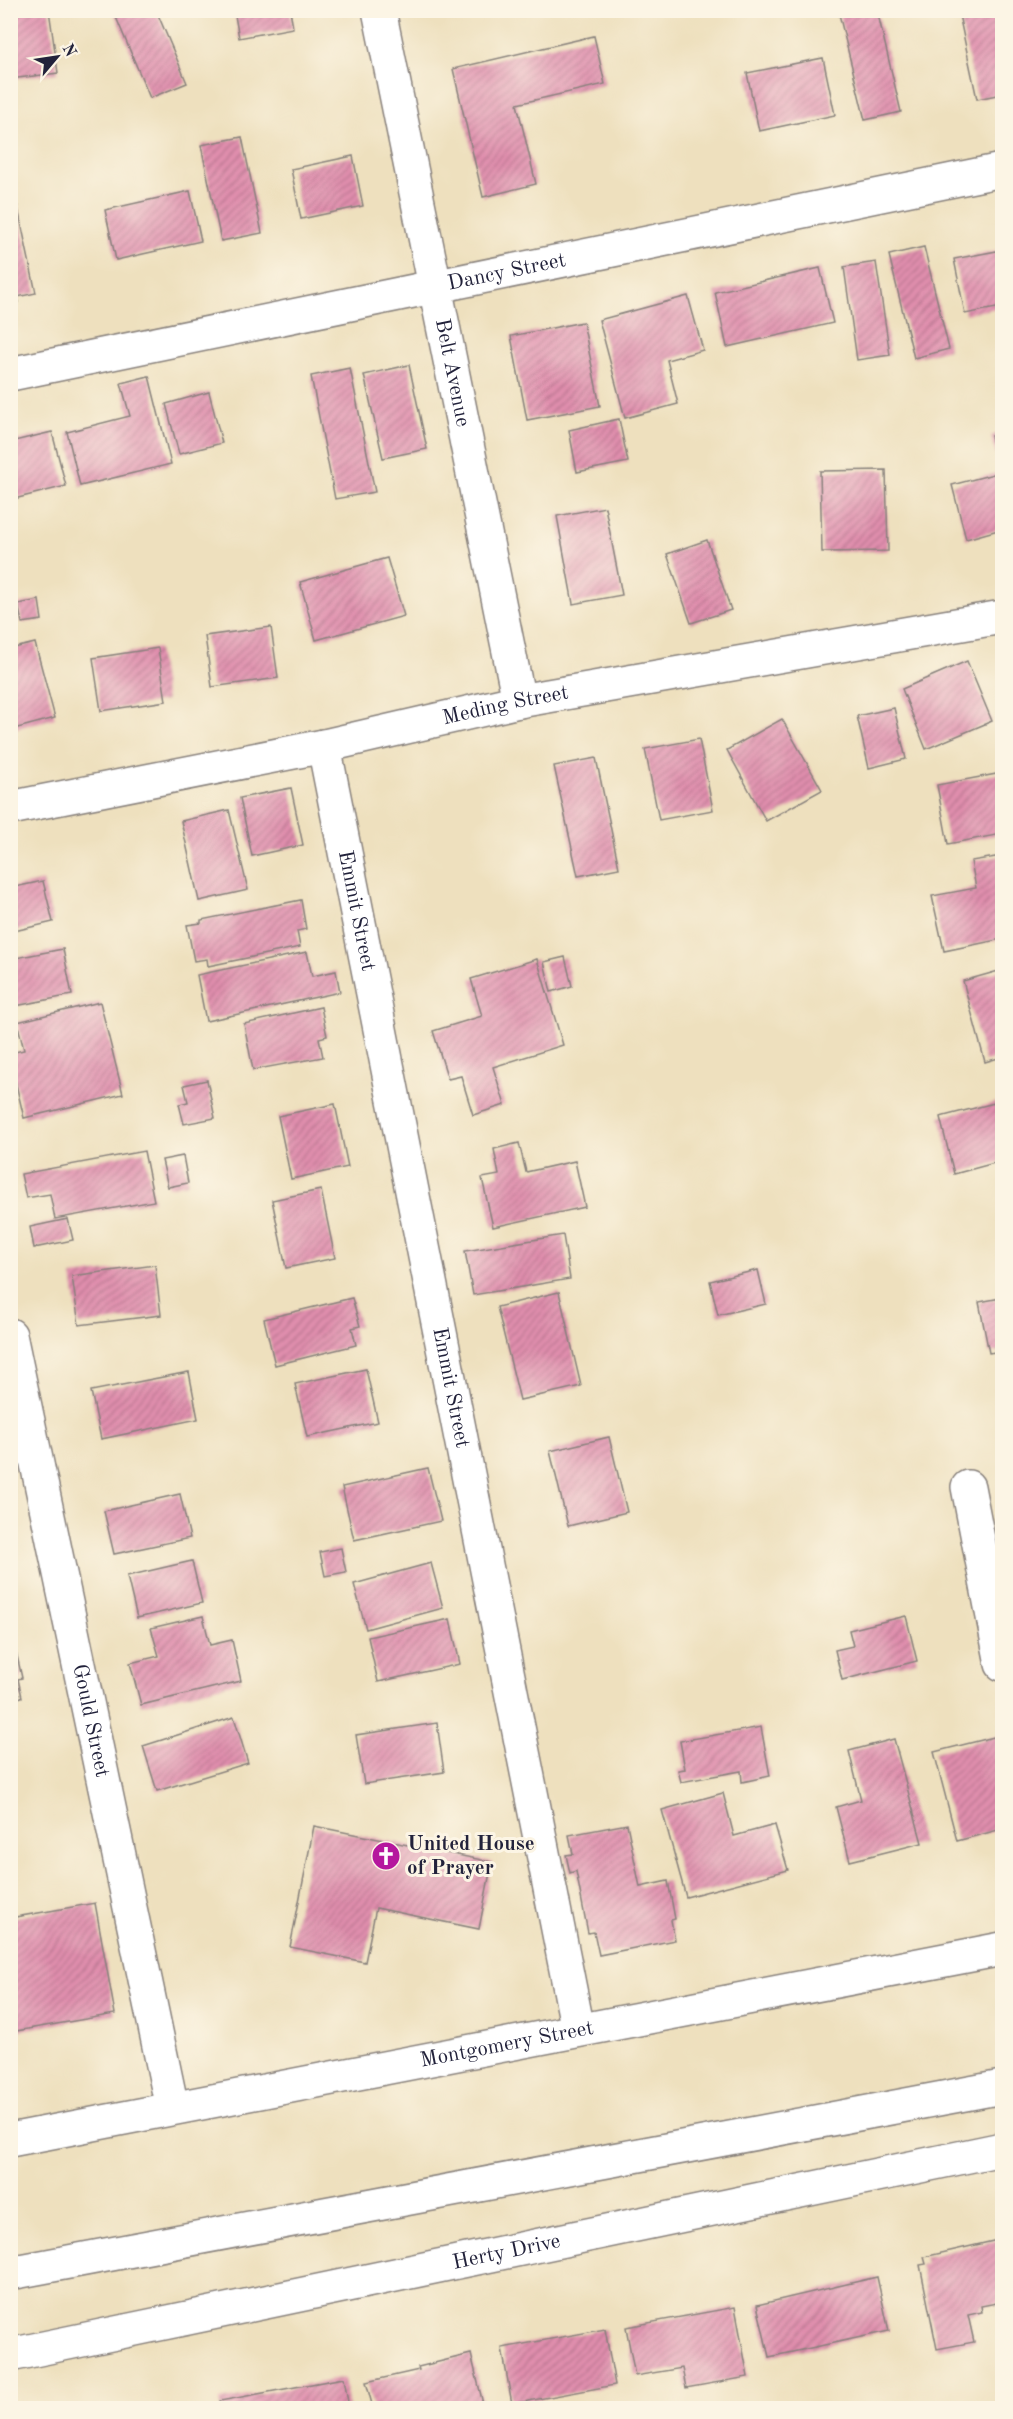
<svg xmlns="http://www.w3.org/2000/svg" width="1013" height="2419" viewBox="0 0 1013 2419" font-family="'Old Standard TT',serif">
<defs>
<pattern id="building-hatch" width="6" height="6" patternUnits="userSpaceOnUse" patternTransform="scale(1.5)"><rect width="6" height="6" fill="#e08ead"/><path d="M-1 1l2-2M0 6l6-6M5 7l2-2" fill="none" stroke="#b5748e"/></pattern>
</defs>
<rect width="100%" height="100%" fill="#fcf5e5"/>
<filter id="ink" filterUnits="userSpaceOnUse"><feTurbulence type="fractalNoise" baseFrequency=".0167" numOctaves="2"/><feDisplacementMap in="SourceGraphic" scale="12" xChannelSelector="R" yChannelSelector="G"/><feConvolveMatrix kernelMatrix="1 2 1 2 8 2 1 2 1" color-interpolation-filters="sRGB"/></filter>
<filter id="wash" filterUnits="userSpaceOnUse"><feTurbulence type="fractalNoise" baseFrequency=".008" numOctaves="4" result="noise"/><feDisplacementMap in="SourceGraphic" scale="24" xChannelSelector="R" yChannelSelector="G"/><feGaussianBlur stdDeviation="1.35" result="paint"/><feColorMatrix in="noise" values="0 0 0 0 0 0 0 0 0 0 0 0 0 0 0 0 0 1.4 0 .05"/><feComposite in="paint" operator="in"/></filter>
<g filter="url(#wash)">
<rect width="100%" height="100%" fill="#eee0be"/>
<g id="blocks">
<!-- building -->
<g fill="url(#building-hatch)">
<path d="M10,10H49L58,73L10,79Z"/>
<path d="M113,10H156L187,83L150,98Z"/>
<path d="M234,10H290L293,28L239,38Z"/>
<path d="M838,10H877L901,112L865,120Z"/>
<path d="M958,10H996L1002,39V94L977,99Z"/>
<path d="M594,36L605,84L517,104L536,184L483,197L453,69Z"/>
<path d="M823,58L835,115L759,131L747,73Z"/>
<path d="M242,137L262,233L221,241L201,145Z"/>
<path d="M353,156L363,206L301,219L291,169Z"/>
<path d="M10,171L36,293L17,297L18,302L10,304Z"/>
<path d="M190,191L201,241L116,260L105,210Z"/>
<path d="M924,247L949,349L914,358L889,255Z"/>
<path d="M1002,250V307L965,314L954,259Z"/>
<path d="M876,262L890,355L857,360L844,267Z"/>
<path d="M820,268L833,323L727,347L715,292Z"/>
<path d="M688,296L703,350L667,360L678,404L625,418L599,320Z"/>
<path d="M583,322L600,406L527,420L511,336Z"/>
<path d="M409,365L427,449L383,458L364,375Z"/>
<path d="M350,368L375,492L335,499L311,376Z"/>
<path d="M149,376L171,464L80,486L67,432L130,416L121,383Z"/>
<path d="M209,392L222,443L179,454L166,404Z"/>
<path d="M619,419L628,462L577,472L569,430Z"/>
<path d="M52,432L66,486L10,500V442Z"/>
<path d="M1002,432V529L966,539L952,485L1001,472L991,436Z"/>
<path d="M886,470L888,551L822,552L820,471Z"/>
<path d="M605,507L622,595L573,604L557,516Z"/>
<path d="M707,540L731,610L691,623L667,554Z"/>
<path d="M387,558L404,616L316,640L300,582Z"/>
<path d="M39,600L42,620L22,623L18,604Z"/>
<path d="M271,627L278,678L212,687L205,636Z"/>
<path d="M35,643L55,718L10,730V649Z"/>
<path d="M158,648L166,701L101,711L93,658Z"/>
<path d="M967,661L992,721L926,749L902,689Z"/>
<path d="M894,708L906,759L869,768L857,716Z"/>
<path d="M782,719L822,790L766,821L727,750Z"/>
<path d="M699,739L713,810L659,820L645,749Z"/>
<path d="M596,758L619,868L578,876L554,766Z"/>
<path d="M1002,773V834L948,844L937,785Z"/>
<path d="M291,788L303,845L252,856L240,798Z"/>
<path d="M229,810L248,890L199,901L181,821Z"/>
<path d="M1002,856V939L944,951L932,896L976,888L971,861Z"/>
<path d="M43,881L53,922L10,932V888Z"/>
<path d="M301,900L306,929L297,931L300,947L208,966L207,959L194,961L187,925L201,923V920Z"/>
<path d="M63,949L72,995L10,1007V959Z"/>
<path d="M307,952L312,976L336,971L340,992L206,1021L197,975Z"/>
<path d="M565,957L572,986L551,992L544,962Z"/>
<path d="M537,959L563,1045L493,1067L505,1105L473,1115L461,1076L448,1079L433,1031L482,1016L471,979Z"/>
<path d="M1002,970V1057L985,1062L963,981Z"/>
<path d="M100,1002L123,1094L24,1118L10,1059V1053L24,1050L17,1022Z"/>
<path d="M321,1007L327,1036L319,1038L323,1057L253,1070L244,1024Z"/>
<path d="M207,1080L215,1118L184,1124L179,1104L188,1102L184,1085Z"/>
<path d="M1002,1101V1161L954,1174L940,1117Z"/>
<path d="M335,1104L348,1167L291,1179L278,1116Z"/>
<path d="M519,1143L526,1172L575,1161L585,1207L493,1227L482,1178L499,1175L494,1149Z"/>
<path d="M144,1151L154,1201L55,1219L50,1194L26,1198L21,1174Z"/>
<path d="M183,1156L188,1183L168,1187L162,1160Z"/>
<path d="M321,1190L335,1258L286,1268L272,1200Z"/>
<path d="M68,1219L73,1240L34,1248L30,1227Z"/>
<path d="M563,1235L570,1279L473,1295L465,1251Z"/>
<path d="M155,1265L161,1315L79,1325L72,1276Z"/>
<path d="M758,1270L766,1304L718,1315L710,1281Z"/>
<path d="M559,1292L581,1386L520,1400L497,1307Z"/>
<path d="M352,1298L360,1326L352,1328L356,1345L275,1365L264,1319Z"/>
<path d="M1001,1298L1002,1351L989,1353L979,1302Z"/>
<path d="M366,1369L378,1422L307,1437L295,1384Z"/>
<path d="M189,1372L198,1419L101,1439L91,1391Z"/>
<path d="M609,1437L627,1512L568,1526L550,1451Z"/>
<path d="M428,1468L441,1521L354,1540L342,1487Z"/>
<path d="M180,1494L190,1538L114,1554L104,1511Z"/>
<path d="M341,1548L346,1572L325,1576L320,1552Z"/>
<path d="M192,1561L202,1603L137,1618L127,1576Z"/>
<path d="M431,1563L443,1608L366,1629L354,1584Z"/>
<path d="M203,1616L210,1645L232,1640L241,1681L141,1705L130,1663L159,1656L151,1628Z"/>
<path d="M906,1616L917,1661L842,1680L835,1650L853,1646L849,1630Z"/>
<path d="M450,1619L460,1664L378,1682L368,1637Z"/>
<path d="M13,1638L22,1678L18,1679L22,1697L10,1700V1639Z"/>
<path d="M234,1717L248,1763L157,1791L143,1746Z"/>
<path d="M437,1723L444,1772L364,1784L356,1735Z"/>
<path d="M761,1727L770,1776L742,1782L741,1771L681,1782L678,1770L685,1769L680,1741Z"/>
<path d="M1002,1735V1829L957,1841L934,1752Z"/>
<path d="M894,1739L922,1843L850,1861L836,1807L861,1800L849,1751Z"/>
<path d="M723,1793L734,1836L775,1825L788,1870L686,1897L662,1810Z"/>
<path d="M627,1824L640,1887L668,1881L675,1919L671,1920L675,1940L599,1955L594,1932L588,1933L576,1871L570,1873L566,1855L573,1854L569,1835Z"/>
<path d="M314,1826L492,1862L479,1929L376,1908L365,1962L290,1947Z"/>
<path d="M95,1903L115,2014L10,2032V1918Z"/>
<path d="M1002,2239V2302L981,2306L982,2312L968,2315L974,2342L937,2349L920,2265L926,2264L924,2257Z"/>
<path d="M877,2277L889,2331L769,2357L757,2305Z"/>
<path d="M735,2307L748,2377L686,2388L682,2368L635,2376L626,2327Z"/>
<path d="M605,2329L615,2385L512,2404L502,2348Z"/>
<path d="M471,2354L484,2408H373L366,2382L419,2370L418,2367Z"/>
<path d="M344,2378L349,2408H221L220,2401Z"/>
</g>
</g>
</g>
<g filter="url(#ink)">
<use href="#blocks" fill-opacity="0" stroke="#88817c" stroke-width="1.5"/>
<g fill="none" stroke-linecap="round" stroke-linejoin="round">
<!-- minor casing -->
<g stroke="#88817c" stroke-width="36">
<g id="minor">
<path id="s1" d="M379,10L519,701"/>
<path id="s2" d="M10,374L1002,170"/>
<path id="s3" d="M324,746L578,2030"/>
<path id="s4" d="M10,808L324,746L519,701L1002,617"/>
<path id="s5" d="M10,1335L172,2108"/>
<path d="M968,1487L1002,1664"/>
<path id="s6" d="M10,2355L1002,2149"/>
</g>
</g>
<!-- major casing -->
<g stroke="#88817c" stroke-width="36">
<g id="major">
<path id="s7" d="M10,2140L1002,1949"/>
<path d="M10,2273L1002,2087"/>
</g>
</g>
<!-- minor -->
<use href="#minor" stroke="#fff" stroke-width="33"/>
<!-- major -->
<use href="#major" stroke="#fff" stroke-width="33"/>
</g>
</g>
<!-- icons -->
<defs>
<g id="church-disc" transform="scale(1.5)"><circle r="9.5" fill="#b5179e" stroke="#fcf5e5"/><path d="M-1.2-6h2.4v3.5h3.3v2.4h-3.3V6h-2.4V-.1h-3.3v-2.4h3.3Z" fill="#fff"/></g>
</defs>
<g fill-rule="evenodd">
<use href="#church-disc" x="386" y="1856"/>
</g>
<g text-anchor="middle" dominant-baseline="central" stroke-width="6" stroke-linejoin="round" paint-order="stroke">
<!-- street labels -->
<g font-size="21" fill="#22223b" stroke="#fcf5e5">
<text stroke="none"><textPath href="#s2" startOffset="507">Dancy Street</textPath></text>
<text stroke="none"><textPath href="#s1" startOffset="370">Belt Avenue</textPath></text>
<text stroke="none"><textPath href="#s4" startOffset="506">Meding Street</textPath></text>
<text stroke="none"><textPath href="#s3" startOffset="168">Emmit Street</textPath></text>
<text stroke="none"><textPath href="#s3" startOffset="654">Emmit Street</textPath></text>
<text stroke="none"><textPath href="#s5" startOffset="394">Gould Street</textPath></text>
<text stroke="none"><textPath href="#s7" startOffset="506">Montgomery Street</textPath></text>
<text stroke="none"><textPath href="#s6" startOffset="507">Herty Drive</textPath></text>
</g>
<!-- poi labels -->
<g font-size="21" font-weight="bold" fill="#22223b" stroke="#fcf5e5" text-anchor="start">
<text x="407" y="1844">United House<tspan x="407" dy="24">of Prayer</tspan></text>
</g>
</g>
<!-- margin -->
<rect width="1013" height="2419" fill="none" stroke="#fcf5e5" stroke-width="36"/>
<!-- north arrow -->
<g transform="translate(57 57) rotate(61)" stroke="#fcf5e5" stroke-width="4.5" paint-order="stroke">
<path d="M0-4.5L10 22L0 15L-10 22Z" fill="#22223b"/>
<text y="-9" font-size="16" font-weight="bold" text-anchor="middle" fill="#22223b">N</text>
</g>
</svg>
